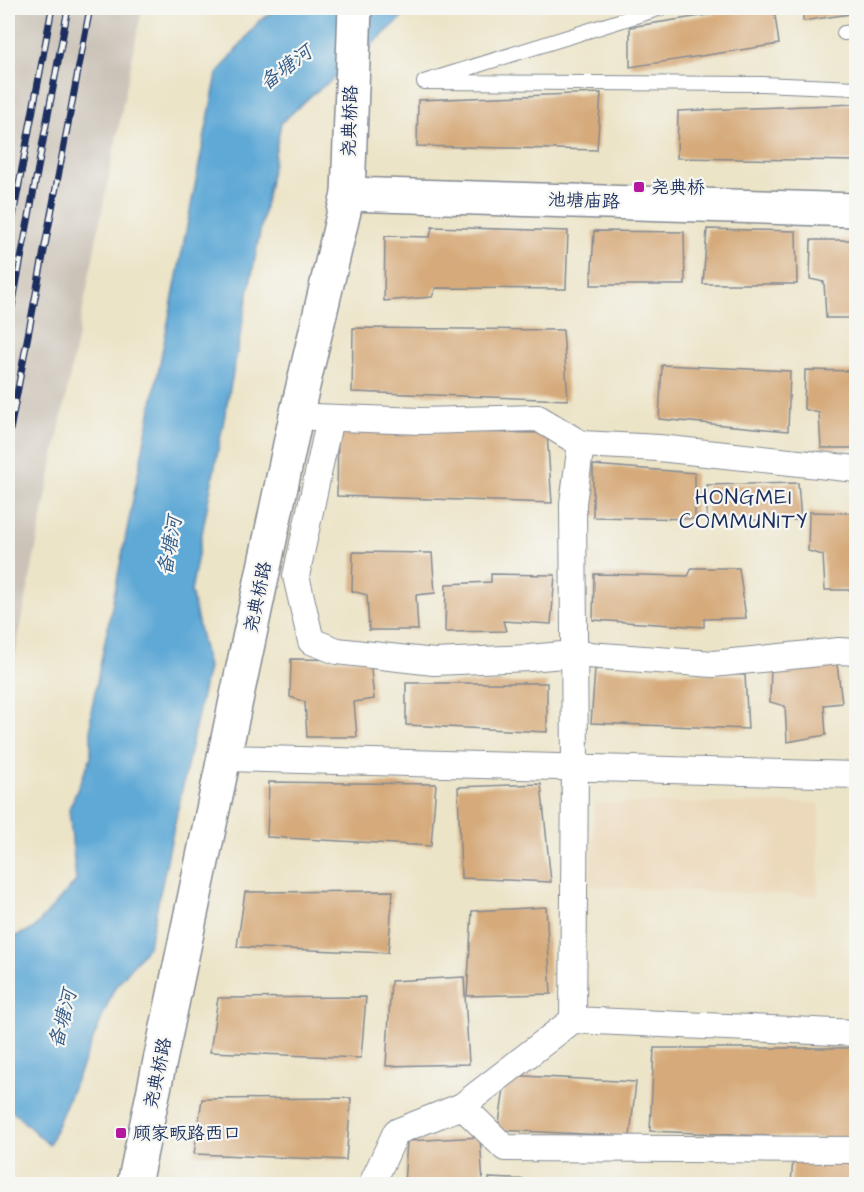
<svg xmlns="http://www.w3.org/2000/svg" width="864" height="1192" viewBox="0 0 864 1192" font-family="'Architects Daughter','LXGW WenKai TC',sans-serif">
<rect width="100%" height="100%" fill="#f6f6f2"/>
<filter id="ink" filterUnits="userSpaceOnUse"><feTurbulence type="fractalNoise" baseFrequency=".0167" numOctaves="2"/><feDisplacementMap in="SourceGraphic" scale="12" xChannelSelector="R" yChannelSelector="G"/><feConvolveMatrix kernelMatrix="1 2 1 2 8 2 1 2 1" color-interpolation-filters="sRGB"/></filter>
<filter id="wash" filterUnits="userSpaceOnUse"><feTurbulence type="fractalNoise" baseFrequency=".008" numOctaves="4" result="noise"/><feDisplacementMap in="SourceGraphic" scale="24" xChannelSelector="R" yChannelSelector="G"/><feGaussianBlur stdDeviation="1.35" result="paint"/><feColorMatrix in="noise" values="0 0 0 0 0 0 0 0 0 0 0 0 0 0 0 0 0 1.4 0 .05"/><feComposite in="paint" operator="in"/></filter>
<g filter="url(#wash)">
<rect width="100%" height="100%" fill="#ece4c7"/>
<!-- built -->
<path fill="#ecd8ba" d="M594,803H819L818,896L590,886Z"/>
<!-- industrial -->
<path fill="#cbc3b8" d="M8,8H142L8,691Z"/>
<!-- water -->
<path fill="#5ea9d6" stroke="#3c6c9a" stroke-width="1.5" d="M279,8H413L332,80L313,94L281,123L191,591L208,667L149,945L114,989L49,1145L8,1107V939L33,929L76,881L69,809L91,757V712L217,74L259,21Z"/>
<g id="blocks">
<!-- building -->
<g fill="#d6aa7a">
<path d="M752,8H774L779,44L630,67V27Z"/>
<path d="M803,8H856V13L803,21Z"/>
<path d="M601,93L597,150L417,146L418,100Z"/>
<path d="M856,104V161L677,158L678,111Z"/>
<path d="M432,227L568,231L566,289L436,288L432,297L384,301L385,236L430,237Z"/>
<path d="M707,229L796,231L797,284H703Z"/>
<path d="M594,231L684,232L685,285H591Z"/>
<path d="M811,240H856V318H826L824,282L810,279Z"/>
<path d="M353,328L563,330L568,400L352,392Z"/>
<path d="M662,365L790,371L788,431L659,419Z"/>
<path d="M805,370L856,371V448H821L819,413L804,409Z"/>
<path d="M338,431L547,433L552,503L337,496Z"/>
<path d="M593,465L695,473V519L593,517Z"/>
<path d="M798,483L801,520H707V485Z"/>
<path d="M809,512L856,513V590H825L823,555L808,551Z"/>
<path d="M353,552L432,553L435,593L416,595L418,630H369L367,595L352,591Z"/>
<path d="M692,568H739L746,618L704,619V627L593,620L594,574L688,576Z"/>
<path d="M491,574L555,575L551,624L503,621L506,631L445,632L446,584L491,582Z"/>
<path d="M291,659L370,660L374,699L354,702L357,737H307L305,702L290,697Z"/>
<path d="M771,663L837,664L842,703L824,705L826,735L787,742L785,706L770,702Z"/>
<path d="M595,669L745,675L748,729L591,723Z"/>
<path d="M406,683H547V732L406,725Z"/>
<path d="M269,782L436,784L431,846L267,837Z"/>
<path d="M541,784L551,882L461,878L458,787Z"/>
<path d="M393,891L388,953L237,947L245,892Z"/>
<path d="M546,907L551,994L467,996L472,911Z"/>
<path d="M464,977L469,1064L386,1066L391,981Z"/>
<path d="M366,997L361,1058L210,1052L218,998Z"/>
<path d="M654,1048H856V1140L650,1131Z"/>
<path d="M506,1075L636,1082L630,1136L498,1130Z"/>
<path d="M351,1098L346,1160L194,1154L202,1099Z"/>
<path d="M480,1137L483,1184H404L407,1141Z"/>
<path d="M856,1156V1184H791L793,1159Z"/>
<path d="M489,1178L597,1183V1184H489Z"/>
<rect x="684" y="1182" width="79" height="2"/>
</g>
</g>
</g>
<g filter="url(#ink)">
<use href="#blocks" fill-opacity="0" stroke="#848a92" stroke-width="1.5"/>
<g fill="none" stroke-linecap="round" stroke-linejoin="round">
<!-- service casing -->
<g stroke="#848a92" stroke-width="16">
<g id="service">
<path d="M661,8L424,82L762,84L856,88"/>
<path d="M844,33L856,32"/>
</g>
</g>
<!-- minor casing -->
<g stroke="#848a92" stroke-width="28">
<g id="minor">
<path d="M313,417L421,421L538,418L581,444"/>
<path d="M330,418L296,576L311,641L337,651L434,662L529,658L574,654L713,664L839,651L856,652"/>
<path d="M856,469L659,448L581,444L573,503L575,767L573,1020L856,1033"/>
<path d="M224,758L856,775"/>
<path d="M462,1106L505,1148L856,1150"/>
<path d="M372,1184L396,1132L462,1106L573,1020"/>
</g>
</g>
<!-- tertiary casing -->
<g stroke="#848a92" stroke-width="36">
<g id="tertiary">
<path d="M348,194L856,210"/>
<path d="M134,1184L296,416L348,194L355,8"/>
</g>
</g>
<!-- service -->
<use href="#service" stroke="#fff" stroke-width="14"/>
<!-- minor -->
<use href="#minor" stroke="#fff" stroke-width="26"/>
<!-- tertiary -->
<use href="#tertiary" stroke="#fff" stroke-width="33"/>
<!-- rail casing -->
<g stroke="#1b2f5e" stroke-width="7">
<g id="rail">
<path d="M8,243L52,8"/>
<path d="M8,328L68,8"/>
<path d="M8,441L90,8"/>
</g>
</g>
<!-- rail -->
<use href="#rail" stroke="#f6f6f2" stroke-width="4.5" stroke-dasharray="14" stroke-linecap="butt"/>
</g>
</g>
<!-- markers -->
<g fill="#b5179e" stroke="#f6f6f2" stroke-width="2">
<rect x="633" y="181" width="12" height="12" rx="3"/>
<rect x="115" y="1127" width="12" height="12" rx="3"/>
</g>
<g text-anchor="middle" dominant-baseline="central" stroke-width="4.5" stroke-linejoin="round" paint-order="stroke">
<!-- street labels -->
<g font-size="18" fill="#1b2f5e" stroke="#f6f6f2">
<text transform="translate(350 121) rotate(-88)">尧典桥路</text>
<text transform="translate(584 201) rotate(2)">池塘庙路</text>
<text transform="translate(258 597) rotate(-78)">尧典桥路</text>
<text transform="translate(158 1073) rotate(-78)">尧典桥路</text>
</g>
<!-- poi labels -->
<g font-size="18" fill="#1b2f5e" stroke="#f6f6f2" text-anchor="start">
<text x="651" y="187">尧典桥</text>
<text x="133" y="1133">顾家畈路西口</text>
</g>
<!-- water labels -->
<g font-size="20" font-style="italic" fill="#325a88" stroke="#f6f6f2">
<text transform="translate(286 68) rotate(-37)">备塘河</text>
<text transform="translate(170 546) rotate(-80)">备塘河</text>
<text transform="translate(63 1019) rotate(-76)">备塘河</text>
</g>
<!-- quarter labels -->
<g font-size="21" letter-spacing="1.5" fill="#1b2f5e" stroke="#f6f6f2">
<text x="744" y="497">HONGMEI<tspan x="744" dy="24">COMMUNITY</tspan></text>
</g>
</g>
<!-- margin -->
<rect width="864" height="1192" fill="none" stroke="#f6f6f2" stroke-width="30"/>
</svg>
